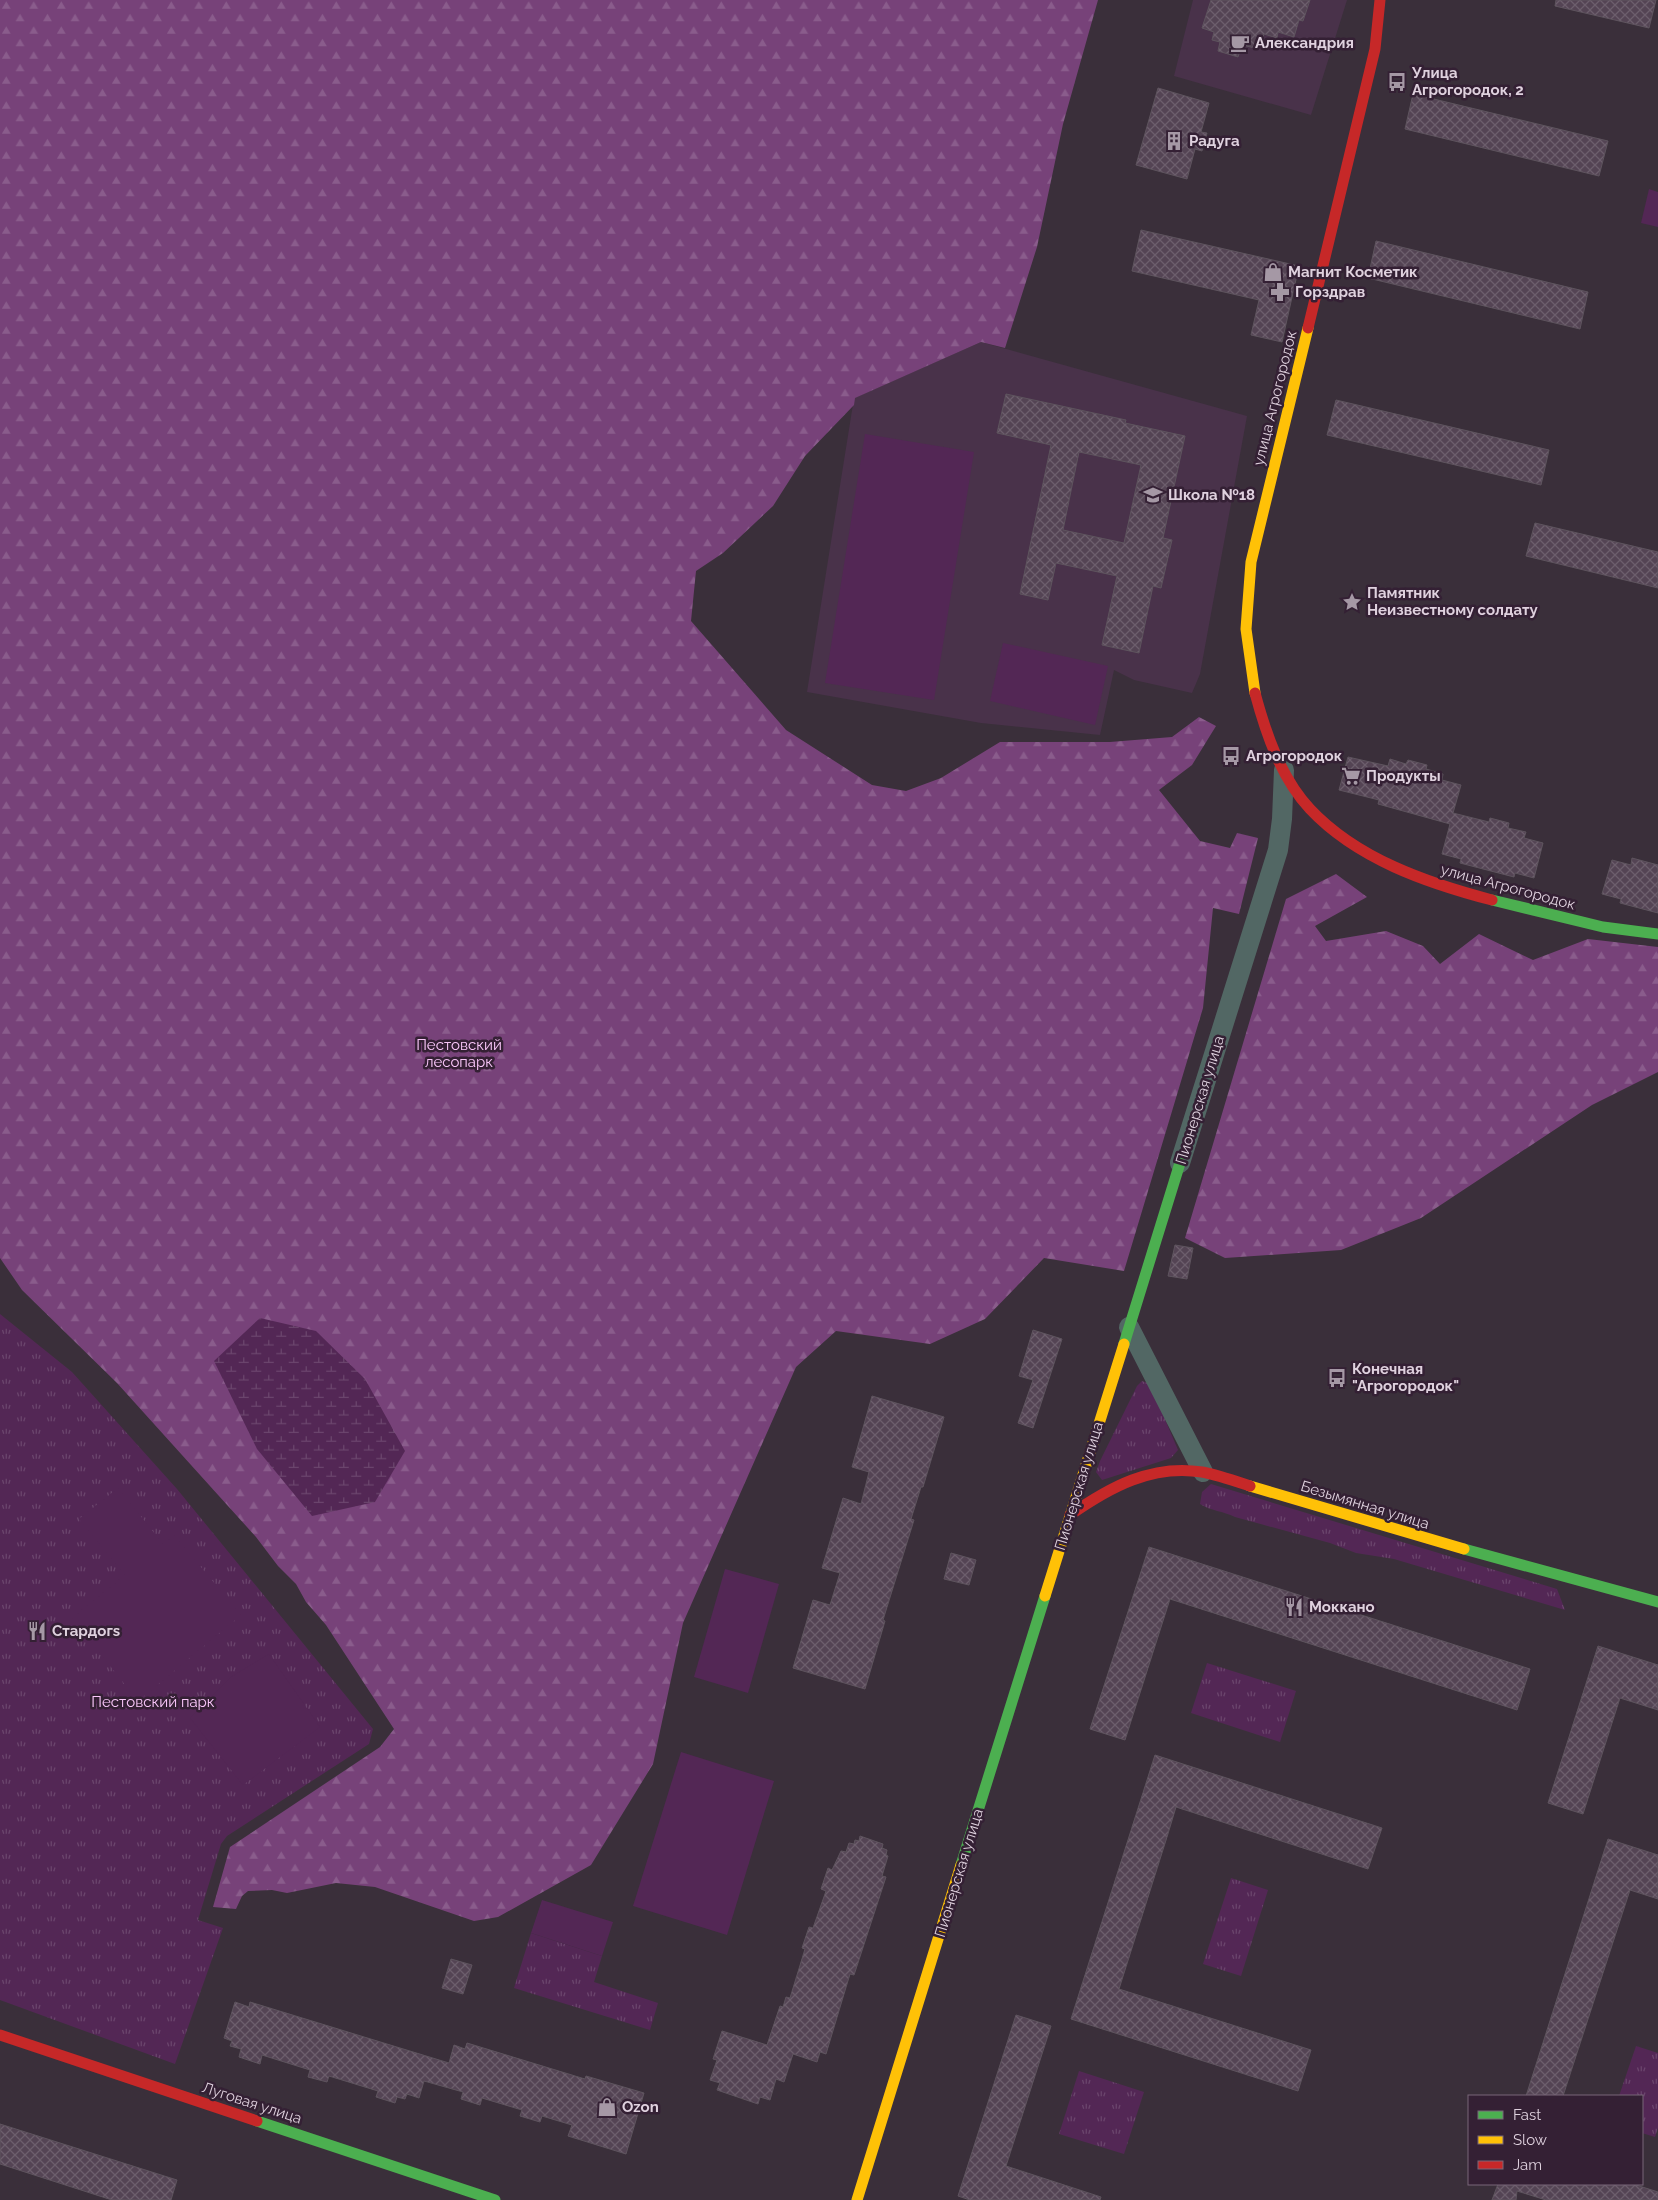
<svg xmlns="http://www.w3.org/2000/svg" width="1658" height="2200" viewBox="0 0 1658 2200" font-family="Raleway,sans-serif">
<defs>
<pattern id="grass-tufts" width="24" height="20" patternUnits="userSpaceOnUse" patternTransform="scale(1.25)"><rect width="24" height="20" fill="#532755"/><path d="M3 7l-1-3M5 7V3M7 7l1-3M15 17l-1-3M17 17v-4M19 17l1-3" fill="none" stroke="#6b456d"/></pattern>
<pattern id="forest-firs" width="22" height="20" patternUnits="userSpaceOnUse" patternTransform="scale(1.25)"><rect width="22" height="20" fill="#774279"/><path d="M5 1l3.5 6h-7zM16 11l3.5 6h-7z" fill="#8a5c8c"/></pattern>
<pattern id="wetland-marsh" width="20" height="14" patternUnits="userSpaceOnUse" patternTransform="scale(1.25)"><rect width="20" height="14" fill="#532755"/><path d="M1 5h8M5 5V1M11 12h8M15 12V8" fill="none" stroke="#6b456d"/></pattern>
<pattern id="building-cross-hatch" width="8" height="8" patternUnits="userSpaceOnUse" patternTransform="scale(1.25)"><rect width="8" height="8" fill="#544454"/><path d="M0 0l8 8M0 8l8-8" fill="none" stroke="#6c5e6c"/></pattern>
</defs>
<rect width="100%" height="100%" fill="#3a2f3a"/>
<!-- built -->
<g fill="#49324a">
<path d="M1193,0H1347L1311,115L1174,76Z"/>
<path d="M981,342L1247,416L1200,674L1192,693L1134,680L1114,670L1100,735L981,723L807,692L854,398Z"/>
</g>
<!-- grass -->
<g fill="url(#grass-tufts)">
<path d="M0,1314L72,1372L177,1489L373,1729L369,1744L227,1836L221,1844L198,1920L223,1928L175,2064L0,2000Z"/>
<path d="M1142,1381L1150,1384L1178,1450L1171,1458L1102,1480L1096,1472L1100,1461L1137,1386Z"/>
<path d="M1211,1484L1557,1589L1565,1610L1394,1559L1356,1553L1330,1543L1235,1517C1223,1511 1211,1511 1200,1504L1202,1492Z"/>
<path d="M1207,1663L1296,1691L1280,1742L1191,1713Z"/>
<path d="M1231,1878L1268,1890L1241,1976L1203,1964Z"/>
<path d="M531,1933L602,1956L594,1982L658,2003L650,2030L514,1988Z"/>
<path d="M1636,2046L1658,2053V2128L1655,2137L1642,2133V2096H1619Z"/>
<path d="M1079,2071L1144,2092L1124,2154L1059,2134Z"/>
</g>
<!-- forest -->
<g fill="url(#forest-firs)">
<path d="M0,0H1098L1063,124L1037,247L1005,348L981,342L855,398L854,405L805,456L773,506L723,553L696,571L691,621L786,730L872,785L906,791L941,778L1000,742H1110L1172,737L1199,717L1216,726L1192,765L1159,790L1200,841L1230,848L1237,833L1258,838L1239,914L1213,908L1203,1008L1124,1271L1044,1258L985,1319L930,1344L836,1331L796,1367L683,1623L653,1764L591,1865L498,1917L474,1921L375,1887L336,1883L287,1893L272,1890L248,1891L242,1896L236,1909L213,1907L230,1847L380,1747L394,1729L326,1625L306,1602L296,1584L278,1566L256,1537L117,1383L22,1290L0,1258Z"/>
<path d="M1336,874L1367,897L1315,926L1326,941L1386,931L1423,946L1440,964L1479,934L1533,960L1588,939L1658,947V1072L1592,1105L1421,1218L1341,1250L1225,1258L1185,1238L1286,899Z"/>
</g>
<!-- wetland -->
<path fill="url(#wetland-marsh)" d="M260,1318L316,1331L365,1379L405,1451L375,1502L312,1516L257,1449L214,1361Z"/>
<!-- pitch -->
<g fill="#532755">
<path d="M1649,189L1658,192V227L1641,223Z"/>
<path d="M865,434L974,452L934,700L825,683Z"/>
<path d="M1003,643L1108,666L1095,725L990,701Z"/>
<path d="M118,1488L163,1544L174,1535L241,1615L138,1701L72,1618L125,1575L79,1519Z"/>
<path d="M725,1569L779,1584L748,1693L694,1677Z"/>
<path d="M269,1654L320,1727L243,1785L190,1718L231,1677Z"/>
<path d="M681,1752L774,1781L727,1935L633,1906Z"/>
<path d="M542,1900L613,1922L602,1956L531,1933Z"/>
</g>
<!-- building -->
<g fill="url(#building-cross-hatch)" stroke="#5e545e" fill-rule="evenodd">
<path d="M1211,0H1310L1303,21L1299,20L1294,37L1278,32L1277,38L1264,34L1261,44L1257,42L1255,48L1242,45L1238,57L1218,51L1220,42L1212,40L1214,32L1202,28Z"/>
<path d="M1556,0H1656L1649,28L1555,6Z"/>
<path d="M1158,88L1209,103L1201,132L1207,133L1202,151L1195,149L1187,179L1136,165Z"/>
<path d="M1413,94L1608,141L1599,176L1405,129Z"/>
<path d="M1141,230L1299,266L1282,342L1251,335L1259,300L1132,271Z"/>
<path d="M1376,241L1588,292L1580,329L1368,278Z"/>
<path d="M1006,394L1126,420L1125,423L1185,436L1163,538L1172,540L1161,588L1153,586L1139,653L1102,645L1117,576L1056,563L1048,600L1020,594L1051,445L997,433ZM1079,452L1141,465L1124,543L1063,530Z"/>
<path d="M1336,400L1549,450L1541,485L1327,435Z"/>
<path d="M1535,523L1658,552V588L1526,556Z"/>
<path d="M1348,757L1388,766L1390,759L1406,764L1408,760L1427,765L1426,769L1443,774L1442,780L1461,785L1453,813L1489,822L1490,818L1509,823L1508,828L1526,832L1524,838L1543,843L1534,878L1515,873L1514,877L1460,863L1461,859L1442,854L1450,824L1378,804L1379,800L1339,790Z"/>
<path d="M1632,858L1658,865V913L1620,903L1621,899L1602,894L1612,860L1631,865Z"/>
<path d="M1175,1245L1193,1248L1187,1279L1168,1276Z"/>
<path d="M1033,1330L1062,1339L1033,1428L1018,1423L1033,1380L1019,1376Z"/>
<path d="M872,1396L944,1417L923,1487H921L911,1519L914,1520L883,1620L885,1621L865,1689L793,1668L813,1600L830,1605L840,1573L822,1568L843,1498L861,1504L869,1472L852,1467Z"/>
<path d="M1149,1547L1530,1669L1517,1710L1170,1599L1125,1740L1090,1729Z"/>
<path d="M951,1553L976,1560L969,1585L944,1579Z"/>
<path d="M1598,1646L1658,1665V1710L1620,1698L1583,1814L1548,1803Z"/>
<path d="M1155,1755L1382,1828L1368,1869L1176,1807L1167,1837L1119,1989L1311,2050L1298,2091L1071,2019Z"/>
<path d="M860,1836L883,1844L882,1848L887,1850L886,1855L888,1856L882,1876L886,1877L854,1975L850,1974L826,2054L820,2052L817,2062L793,2054L784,2082L776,2079L770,2100L760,2097L758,2104L717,2090L720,2083L710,2080L717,2060L713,2059L722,2031L767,2045L780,2006L783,2007L786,1997L790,1998L805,1949L802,1948L809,1927L813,1928L826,1891L821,1889L828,1868L832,1870L841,1851L846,1852L849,1843L854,1844L855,1840L859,1841Z"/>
<path d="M1608,1839L1658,1855V1899L1630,1890L1563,2096H1526Z"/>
<path d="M451,1959L472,1965L463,1994L442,1988Z"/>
<path d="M235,2002L249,2007L250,2002L449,2063L454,2045L465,2049L467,2043L585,2079L586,2076L644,2093L626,2154L568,2136L572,2125L542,2116L540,2122L520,2116L522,2110L482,2098L480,2105L461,2099L463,2092L424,2081L419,2098L407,2094L405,2099L397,2097L395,2103L376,2097L378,2091L329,2076L327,2082L308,2077L310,2070L262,2055L260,2064L239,2057L241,2049L230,2046L232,2041L224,2038Z"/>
<path d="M1016,2015L1051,2026L1006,2166L1101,2197L1100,2200H970L958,2196Z"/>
<path d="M0,2124L177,2180L171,2200H112L0,2164Z"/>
<path d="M1498,2184H1633L1658,2192V2200H1546L1517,2191L1516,2200H1492Z"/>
</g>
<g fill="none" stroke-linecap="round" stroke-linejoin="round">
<!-- street -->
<g stroke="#526764" stroke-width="20">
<path d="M1180,1163L1278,850L1282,819L1284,770"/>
<path d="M1129,1327L1203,1472"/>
</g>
<!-- fast -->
<g stroke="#4caf50" stroke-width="11">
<path d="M1492,900L1603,927L1658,934"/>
<path d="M1124,1344L1180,1163"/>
<path d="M1464,1549L1658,1602"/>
<path d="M961,1865L1045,1596"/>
<path d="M257,2121L495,2200"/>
</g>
<!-- slow -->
<g stroke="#ffc107" stroke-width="11">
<path d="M1255,693L1246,629L1251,562L1308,328"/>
<path d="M1250,1486L1464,1549"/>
<path d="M1045,1596L1124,1344"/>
<path d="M857,2200L961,1865"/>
</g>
<!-- jam -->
<g stroke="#c62828" stroke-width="11">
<path d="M1308,328L1375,49L1380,0"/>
<path d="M1255,693C1266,734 1281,778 1310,809C1357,859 1427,883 1492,900"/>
<path d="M1070,1515C1110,1487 1152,1464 1202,1472C1218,1475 1235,1481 1250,1486"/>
<path d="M0,2035L257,2121"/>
</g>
</g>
<!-- icons -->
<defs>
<g id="cafe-bare" transform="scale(1.5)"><path d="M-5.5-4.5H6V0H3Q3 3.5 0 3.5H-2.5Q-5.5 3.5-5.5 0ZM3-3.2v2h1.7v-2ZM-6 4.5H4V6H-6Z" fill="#a598a5" stroke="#342034" stroke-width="2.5" paint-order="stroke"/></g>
<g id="bus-bare" transform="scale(1.5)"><path d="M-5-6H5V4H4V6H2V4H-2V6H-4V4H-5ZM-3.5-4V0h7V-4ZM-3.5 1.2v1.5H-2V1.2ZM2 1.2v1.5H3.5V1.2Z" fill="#a598a5" stroke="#342034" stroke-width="2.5" paint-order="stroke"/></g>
<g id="building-bare" transform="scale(1.5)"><path d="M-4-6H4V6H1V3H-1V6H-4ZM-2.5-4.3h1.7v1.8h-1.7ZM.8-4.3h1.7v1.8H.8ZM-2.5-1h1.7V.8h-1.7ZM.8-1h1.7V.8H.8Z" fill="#a598a5" stroke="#342034" stroke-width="2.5" paint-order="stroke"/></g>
<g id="shop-bare" transform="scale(1.5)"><path d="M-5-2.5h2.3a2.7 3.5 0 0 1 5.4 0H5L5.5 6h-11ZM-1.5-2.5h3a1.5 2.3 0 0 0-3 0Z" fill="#a598a5" stroke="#342034" stroke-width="2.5" paint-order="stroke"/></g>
<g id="pharmacy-bare" transform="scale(1.5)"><path d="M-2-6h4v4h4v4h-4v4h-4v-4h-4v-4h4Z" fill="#a598a5" stroke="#342034" stroke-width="2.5" paint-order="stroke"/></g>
<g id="school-bare" transform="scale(1.5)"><path d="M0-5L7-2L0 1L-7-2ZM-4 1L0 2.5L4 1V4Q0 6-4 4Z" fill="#a598a5" stroke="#342034" stroke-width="2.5" paint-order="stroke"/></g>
<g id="sight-bare" transform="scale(1.5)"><path d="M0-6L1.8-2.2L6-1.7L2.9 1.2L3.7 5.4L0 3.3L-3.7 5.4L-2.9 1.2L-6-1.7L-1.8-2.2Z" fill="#a598a5" stroke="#342034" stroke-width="2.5" paint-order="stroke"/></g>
<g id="supermarket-bare" transform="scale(1.5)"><path d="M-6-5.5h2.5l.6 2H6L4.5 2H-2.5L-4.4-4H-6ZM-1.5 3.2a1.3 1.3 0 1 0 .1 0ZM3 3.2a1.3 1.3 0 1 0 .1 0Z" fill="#a598a5" stroke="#342034" stroke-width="2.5" paint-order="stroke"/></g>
<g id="restaurant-bare" transform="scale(1.5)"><path d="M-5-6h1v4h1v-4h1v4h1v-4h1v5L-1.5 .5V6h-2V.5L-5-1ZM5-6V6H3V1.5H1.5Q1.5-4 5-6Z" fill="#a598a5" stroke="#342034" stroke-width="2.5" paint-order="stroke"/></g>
</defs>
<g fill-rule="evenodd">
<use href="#cafe-bare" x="1240" y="43"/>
<use href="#bus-bare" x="1397" y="82"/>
<use href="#building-bare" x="1174" y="141"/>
<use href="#shop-bare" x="1273" y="272"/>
<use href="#pharmacy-bare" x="1280" y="292"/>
<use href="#school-bare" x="1153" y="495"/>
<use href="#sight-bare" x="1352" y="602"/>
<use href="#bus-bare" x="1231" y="756"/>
<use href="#supermarket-bare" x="1351" y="776"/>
<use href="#bus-bare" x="1337" y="1378"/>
<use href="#restaurant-bare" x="1294" y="1607"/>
<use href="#restaurant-bare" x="37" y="1631"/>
<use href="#shop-bare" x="607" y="2107"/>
</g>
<g text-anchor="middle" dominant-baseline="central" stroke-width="5" stroke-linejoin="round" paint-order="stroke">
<!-- poi labels -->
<g font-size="15" font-weight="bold" fill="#dfd1de" stroke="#342034" text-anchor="start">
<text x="1255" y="43">Александрия</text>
<text x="1412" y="73">Улица<tspan x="1412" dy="17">Агрогородок, 2</tspan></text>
<text x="1189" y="141">Радуга</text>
<text x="1288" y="272">Магнит Косметик</text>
<text x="1295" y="292">Горздрав</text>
<text x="1168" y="495">Школа №18</text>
<text x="1367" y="593">Памятник<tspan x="1367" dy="17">Неизвестному солдату</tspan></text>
<text x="1246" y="756">Агрогородок</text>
<text x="1366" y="776">Продукты</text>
<text x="1352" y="1369">Конечная<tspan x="1352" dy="17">"Агрогородок"</tspan></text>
<text x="1309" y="1607">Моккано</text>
<text x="52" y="1631">Стардогs</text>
<text x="622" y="2107">Ozon</text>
</g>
<!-- street labels -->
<g font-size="15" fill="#dfd1de" stroke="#342034">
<text transform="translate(1275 398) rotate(-76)">улица Агрогородок</text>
<text transform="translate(1508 887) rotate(15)">улица Агрогородок</text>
<text transform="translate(1200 1100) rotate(-73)">Пионерская улица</text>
<text transform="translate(1079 1486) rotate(-73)">Пионерская улица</text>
<text transform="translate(1365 1505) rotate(17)">Безымянная улица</text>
<text transform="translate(959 1873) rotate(-73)">Пионерская улица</text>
<text transform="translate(252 2103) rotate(18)">Луговая улица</text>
</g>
<!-- park labels -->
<g font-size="15" fill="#fbc7fb" stroke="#342034">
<text x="459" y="1045">Пестовский<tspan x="459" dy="17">лесопарк</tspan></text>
<text x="153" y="1702">Пестовский парк</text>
</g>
</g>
<!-- legend -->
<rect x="1468" y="2095" width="175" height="90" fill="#342034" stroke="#786778"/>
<rect x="1478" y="2111" width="25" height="8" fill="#4caf50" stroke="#786778"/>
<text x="1513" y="2120" font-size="15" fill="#dfd1de">Fast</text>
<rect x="1478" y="2136" width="25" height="8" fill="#ffc107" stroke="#786778"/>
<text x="1513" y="2145" font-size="15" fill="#dfd1de">Slow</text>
<rect x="1478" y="2161" width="25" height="8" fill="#c62828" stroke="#786778"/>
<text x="1513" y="2170" font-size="15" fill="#dfd1de">Jam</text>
</svg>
